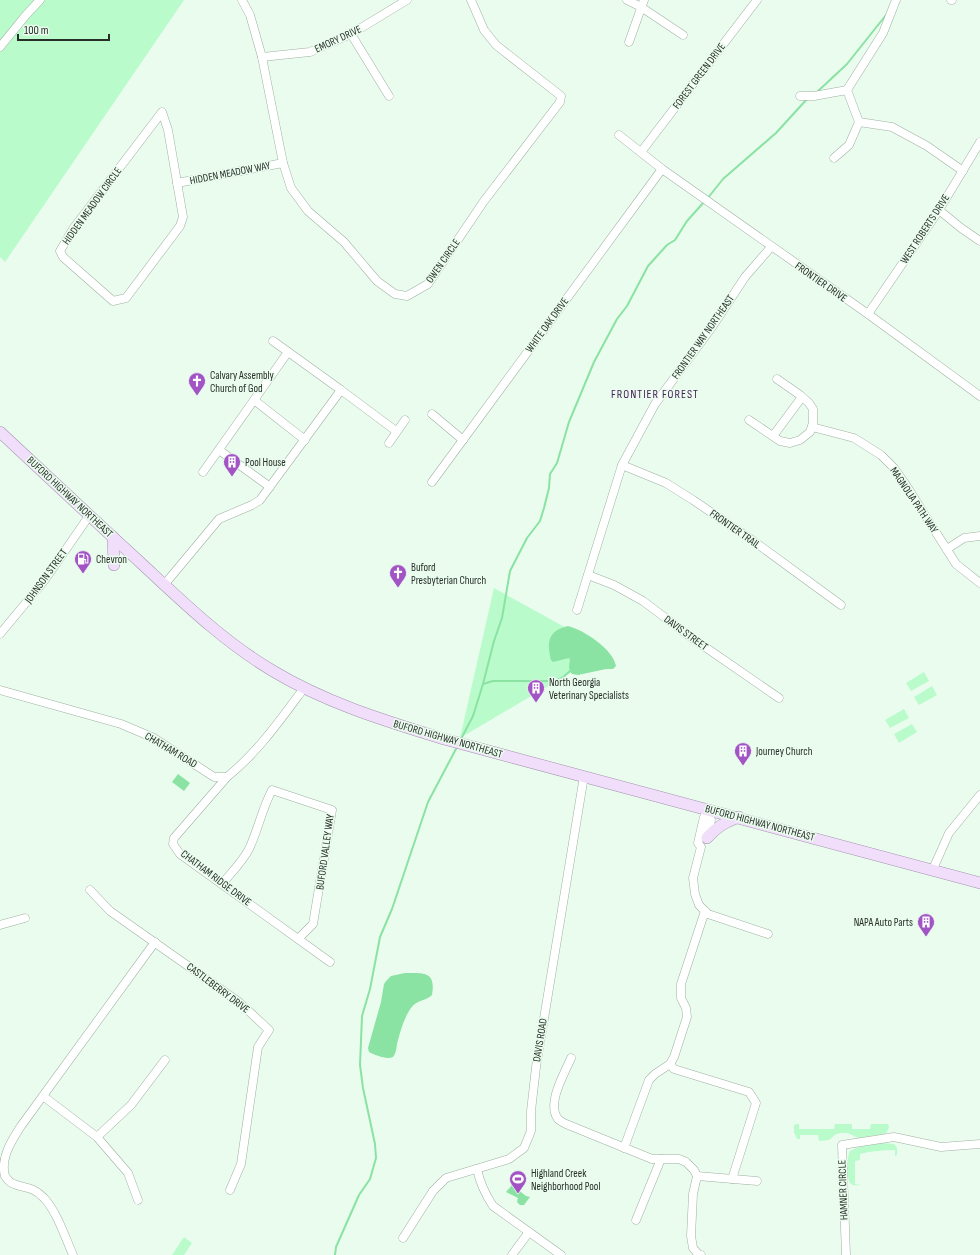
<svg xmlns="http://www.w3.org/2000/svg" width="980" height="1255" viewBox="0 0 980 1255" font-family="'Sofia Sans Condensed',sans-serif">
<rect width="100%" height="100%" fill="#eafcee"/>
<!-- green -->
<g fill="#bafbcb">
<path d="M0,0H184L5,262L0,257Z"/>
<path d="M494,588L608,651L460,738Z"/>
<path d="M924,672L929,681L911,691L906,683Z"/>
<path d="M932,686L937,695L919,705L914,697Z"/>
<path d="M904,709L909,718L890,728L885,720Z"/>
<path d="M912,724L917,732L899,743L894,734Z"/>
<path d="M797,1124H799V1129H834L835,1124H852V1129H870L871,1124H888L889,1127L887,1132L884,1134L858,1138L848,1133H842L836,1134L829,1140L819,1141L818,1135H800V1139H797L794,1132V1125Z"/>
<path d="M882,1143L894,1144L897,1148V1155L895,1156V1150C883,1150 872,1151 860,1154V1160L855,1161V1184L861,1185C857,1185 853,1186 851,1184C846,1180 847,1156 850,1151L859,1147Z"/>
<path d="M184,1237L192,1243L184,1255H172Z"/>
</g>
<!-- water -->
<g fill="#8ae2a3">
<path d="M568,626C584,630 613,649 616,666L613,669H606L578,675L572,674C568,669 569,666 570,660L569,658L553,662L551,660C547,643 547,631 568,626Z"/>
<path d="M178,774L190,783L184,791L172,782Z"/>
<path d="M405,973C424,973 436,971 432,995C426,1001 416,1000 411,1008C405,1016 401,1029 398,1040C396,1046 397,1052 393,1057C387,1060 375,1055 369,1052L368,1048L381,1002L384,984L387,980L391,976Z"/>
<path d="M512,1185L526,1196L530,1197L524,1205H520L517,1202L518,1198L506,1192Z"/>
</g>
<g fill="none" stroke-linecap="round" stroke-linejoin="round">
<!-- stream -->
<g stroke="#8ae2a3" stroke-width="2">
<path d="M816,93L847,64L886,15"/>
<path d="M707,199L723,179L776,133L807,99"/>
<path d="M483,684L493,681H554L562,678L570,671"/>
<path d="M461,739L473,716L483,684L494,641L502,618L510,571L527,538L540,521L544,508L549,488L550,474L557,463L569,422L594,362L617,319L627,306L648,266L667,245L675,240L687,221L704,202"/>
<path d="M335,1255L336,1247L359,1195L370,1179L376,1158L375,1144L363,1088L360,1065L362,1016L370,989L380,937L392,909L428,802L457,747"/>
</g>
<!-- minor casing -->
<g stroke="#9fb0a3" stroke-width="9">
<g id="minor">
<path d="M242,0L250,15L262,57L283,163L291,188L308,211L344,242L377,281L395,294L407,296L428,284L484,201L560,102L561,96L496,45L484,30L471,0"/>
<path d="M627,0L641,7L683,35"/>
<path d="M951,0H952"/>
<path d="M351,34L389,96"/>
<path d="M629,42L644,0"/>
<path d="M0,47L26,15L40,0"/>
<path d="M262,57L310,52L351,34L407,0"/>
<path d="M847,90L883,33L896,0"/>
<path d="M800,96H814L847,90"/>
<path d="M162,112L168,130L183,217L180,226L126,298L113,301L63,257L60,251L73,229Z"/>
<path d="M859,122L892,127L927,146L963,171"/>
<path d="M619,135L662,169L868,314L980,396"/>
<path d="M641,152L757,0"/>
<path d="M834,158L849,145L859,122L847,90"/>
<path d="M177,183L283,163"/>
<path d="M939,210L961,228L980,241"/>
<path d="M868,314L939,210L980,142"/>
<path d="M341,390L396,431"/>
<path d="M254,400L305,440"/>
<path d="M432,414L463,440"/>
<path d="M749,420L780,441L790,443L800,440L810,432L813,423V409L809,403L800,395L777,379"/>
<path d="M812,427L854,438L881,455L894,468L904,482L956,564L980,583"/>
<path d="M773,436L802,397"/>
<path d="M389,443L405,420"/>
<path d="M219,450L270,487"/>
<path d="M622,465L666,483L693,500L752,540L841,605"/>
<path d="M203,472L288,352"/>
<path d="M432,482L662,169"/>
<path d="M947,549L964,538L980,536"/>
<path d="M588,575L614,585L643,601L692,638L779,698"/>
<path d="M164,585L219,519L252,505L260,500L341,390L273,341"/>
<path d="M577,610L622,465L655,404L712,327L745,277L771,247"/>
<path d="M0,634L44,581L89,516"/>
<path d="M0,690L121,724L154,738L214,777H227C258,752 281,719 304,688"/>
<path d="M227,777L174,838L173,844L180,854L330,962"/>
<path d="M709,815L704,817L698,843L701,847L693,878L695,894L699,905L708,914L768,934"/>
<path d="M707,838L711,820L709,815L711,811"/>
<path d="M933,869L949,833L980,795"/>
<path d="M222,884C231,873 243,861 249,849C258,830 262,809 272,790L332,810L313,924L298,939"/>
<path d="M90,890L110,911L239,1002L269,1030L258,1047L241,1164L230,1190"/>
<path d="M0,925L25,918"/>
<path d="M571,1058C565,1073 546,1103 558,1119C560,1121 564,1123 566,1124L652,1159H679L686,1162L694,1170L697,1176L693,1194L691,1236L693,1248L699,1255H701"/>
<path d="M670,1064L674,1069L749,1092L756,1103L732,1179"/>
<path d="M43,1096L97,1137L128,1173L138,1200"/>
<path d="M97,1137L131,1105L165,1060"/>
<path d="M624,1148L649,1080L655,1074L670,1064L674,1057L687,1017L686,1008L681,998V984L705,911"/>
<path d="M477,1169C480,1183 485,1194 493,1206L561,1255"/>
<path d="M697,1176L757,1181"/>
<path d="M636,1220L661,1159"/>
<path d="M403,1238L433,1191L446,1178L509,1159L524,1148L531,1131V1111L536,1067L584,776"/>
<path d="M73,1255C65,1237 57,1212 44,1198C32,1186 27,1189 14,1184C10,1183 7,1179 5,1176C0,1158 12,1140 21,1126L155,942"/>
<path d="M512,1255L529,1232"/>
<path d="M846,1255L842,1145L894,1137L941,1147L980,1144"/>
</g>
</g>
<!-- major casing -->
<g stroke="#a492ae" stroke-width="12">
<g id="major">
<path d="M0,432C47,476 94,520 142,564C184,603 224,642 273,671C326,703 386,721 444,739L980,883"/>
<path d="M113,537L114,565"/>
<path d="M707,838C718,826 724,823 739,817"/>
</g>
</g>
<!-- minor -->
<use href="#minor" stroke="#fff" stroke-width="8"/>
<!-- major -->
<use href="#major" stroke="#f0defa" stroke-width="11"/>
</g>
<!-- icons -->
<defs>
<g id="church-pin" transform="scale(0.9)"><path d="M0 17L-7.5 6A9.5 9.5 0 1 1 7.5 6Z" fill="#a254c5" stroke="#eafcee"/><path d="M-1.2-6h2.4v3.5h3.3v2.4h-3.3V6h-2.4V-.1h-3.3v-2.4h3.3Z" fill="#fff"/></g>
<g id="building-pin" transform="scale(0.9)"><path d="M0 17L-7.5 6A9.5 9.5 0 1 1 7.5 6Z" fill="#a254c5" stroke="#eafcee"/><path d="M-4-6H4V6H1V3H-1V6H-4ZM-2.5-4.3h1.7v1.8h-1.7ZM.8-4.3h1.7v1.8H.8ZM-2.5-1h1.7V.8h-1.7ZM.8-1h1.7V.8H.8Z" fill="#fff"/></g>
<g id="fuel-pin" transform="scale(0.9)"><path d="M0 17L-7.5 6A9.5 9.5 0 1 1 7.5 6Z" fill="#a254c5" stroke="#eafcee"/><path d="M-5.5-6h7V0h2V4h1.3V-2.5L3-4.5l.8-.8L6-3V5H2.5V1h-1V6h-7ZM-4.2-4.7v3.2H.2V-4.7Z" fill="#fff"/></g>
<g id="stadium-pin" transform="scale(0.9)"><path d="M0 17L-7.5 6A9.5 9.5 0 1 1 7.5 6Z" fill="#a254c5" stroke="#eafcee"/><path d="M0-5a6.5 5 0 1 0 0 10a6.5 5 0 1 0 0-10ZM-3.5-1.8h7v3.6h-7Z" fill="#fff"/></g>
</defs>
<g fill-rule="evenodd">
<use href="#church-pin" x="197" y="381"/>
<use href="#building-pin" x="232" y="462"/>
<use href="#fuel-pin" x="83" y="559"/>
<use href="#church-pin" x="398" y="573"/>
<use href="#building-pin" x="536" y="688"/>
<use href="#building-pin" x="743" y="751"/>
<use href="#building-pin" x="926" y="922"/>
<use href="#stadium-pin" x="518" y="1179"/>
</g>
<g text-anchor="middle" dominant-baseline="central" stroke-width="3" stroke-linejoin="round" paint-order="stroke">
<!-- street labels -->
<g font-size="11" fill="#282f29" stroke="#eafcee">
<text transform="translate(338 39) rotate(-25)">EMORY DRIVE</text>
<text transform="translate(699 76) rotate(-53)">FOREST GREEN DRIVE</text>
<text transform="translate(230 173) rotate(-11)">HIDDEN MEADOW WAY</text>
<text transform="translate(92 206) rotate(-54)">HIDDEN MEADOW CIRCLE</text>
<text transform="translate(925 229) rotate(-57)">WEST ROBERTS DRIVE</text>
<text transform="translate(443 261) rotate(-55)">OWEN CIRCLE</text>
<text transform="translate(821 282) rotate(35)">FRONTIER DRIVE</text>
<text transform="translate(547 325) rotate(-54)">WHITE OAK DRIVE</text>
<text transform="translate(703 337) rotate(-55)">FRONTIER WAY NORTHEAST</text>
<text transform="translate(70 497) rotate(43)">BUFORD HIGHWAY NORTHEAST</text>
<text transform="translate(914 500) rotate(56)">MAGNOLIA PATH WAY</text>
<text transform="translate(735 529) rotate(35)">FRONTIER TRAIL</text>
<text transform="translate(46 576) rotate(-54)">JOHNSON STREET</text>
<text transform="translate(686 633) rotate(36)">DAVIS STREET</text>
<text transform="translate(448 739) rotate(16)">BUFORD HIGHWAY NORTHEAST</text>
<text transform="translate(171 750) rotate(31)">CHATHAM ROAD</text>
<text transform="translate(760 823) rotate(15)">BUFORD HIGHWAY NORTHEAST</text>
<text transform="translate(325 852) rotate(-82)">BUFORD VALLEY WAY</text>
<text transform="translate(216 878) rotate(37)">CHATHAM RIDGE DRIVE</text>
<text transform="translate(218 988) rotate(37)">CASTLEBERRY DRIVE</text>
<text transform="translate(540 1040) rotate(-81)">DAVIS ROAD</text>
<text transform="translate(843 1190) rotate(-92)">HAMNER CIRCLE</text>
</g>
<!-- poi labels -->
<g font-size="11" fill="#282f29" stroke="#eafcee" text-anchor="start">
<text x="210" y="375">Calvary Assembly<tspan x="210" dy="13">Church of God</tspan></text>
<text x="245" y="462">Pool House</text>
<text x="96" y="559">Chevron</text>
<text x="411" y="567">Buford<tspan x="411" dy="13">Presbyterian Church</tspan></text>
<text x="549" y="682">North Georgia<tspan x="549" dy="13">Veterinary Specialists</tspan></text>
<text x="756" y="751">Journey Church</text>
<text x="913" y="922" text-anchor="end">NAPA Auto Parts</text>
<text x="531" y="1173">Highland Creek<tspan x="531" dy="13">Neighborhood Pool</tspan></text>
</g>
<!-- neighbourhood labels -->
<g font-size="12" letter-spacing="1" fill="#452056" stroke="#eafcee">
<text x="655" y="394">FRONTIER FOREST</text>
</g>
</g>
<!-- scale -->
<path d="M18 34v6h91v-6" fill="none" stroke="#282f29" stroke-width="2"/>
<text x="24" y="34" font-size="12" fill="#282f29" stroke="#eafcee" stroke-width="3" paint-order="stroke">100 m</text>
</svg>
